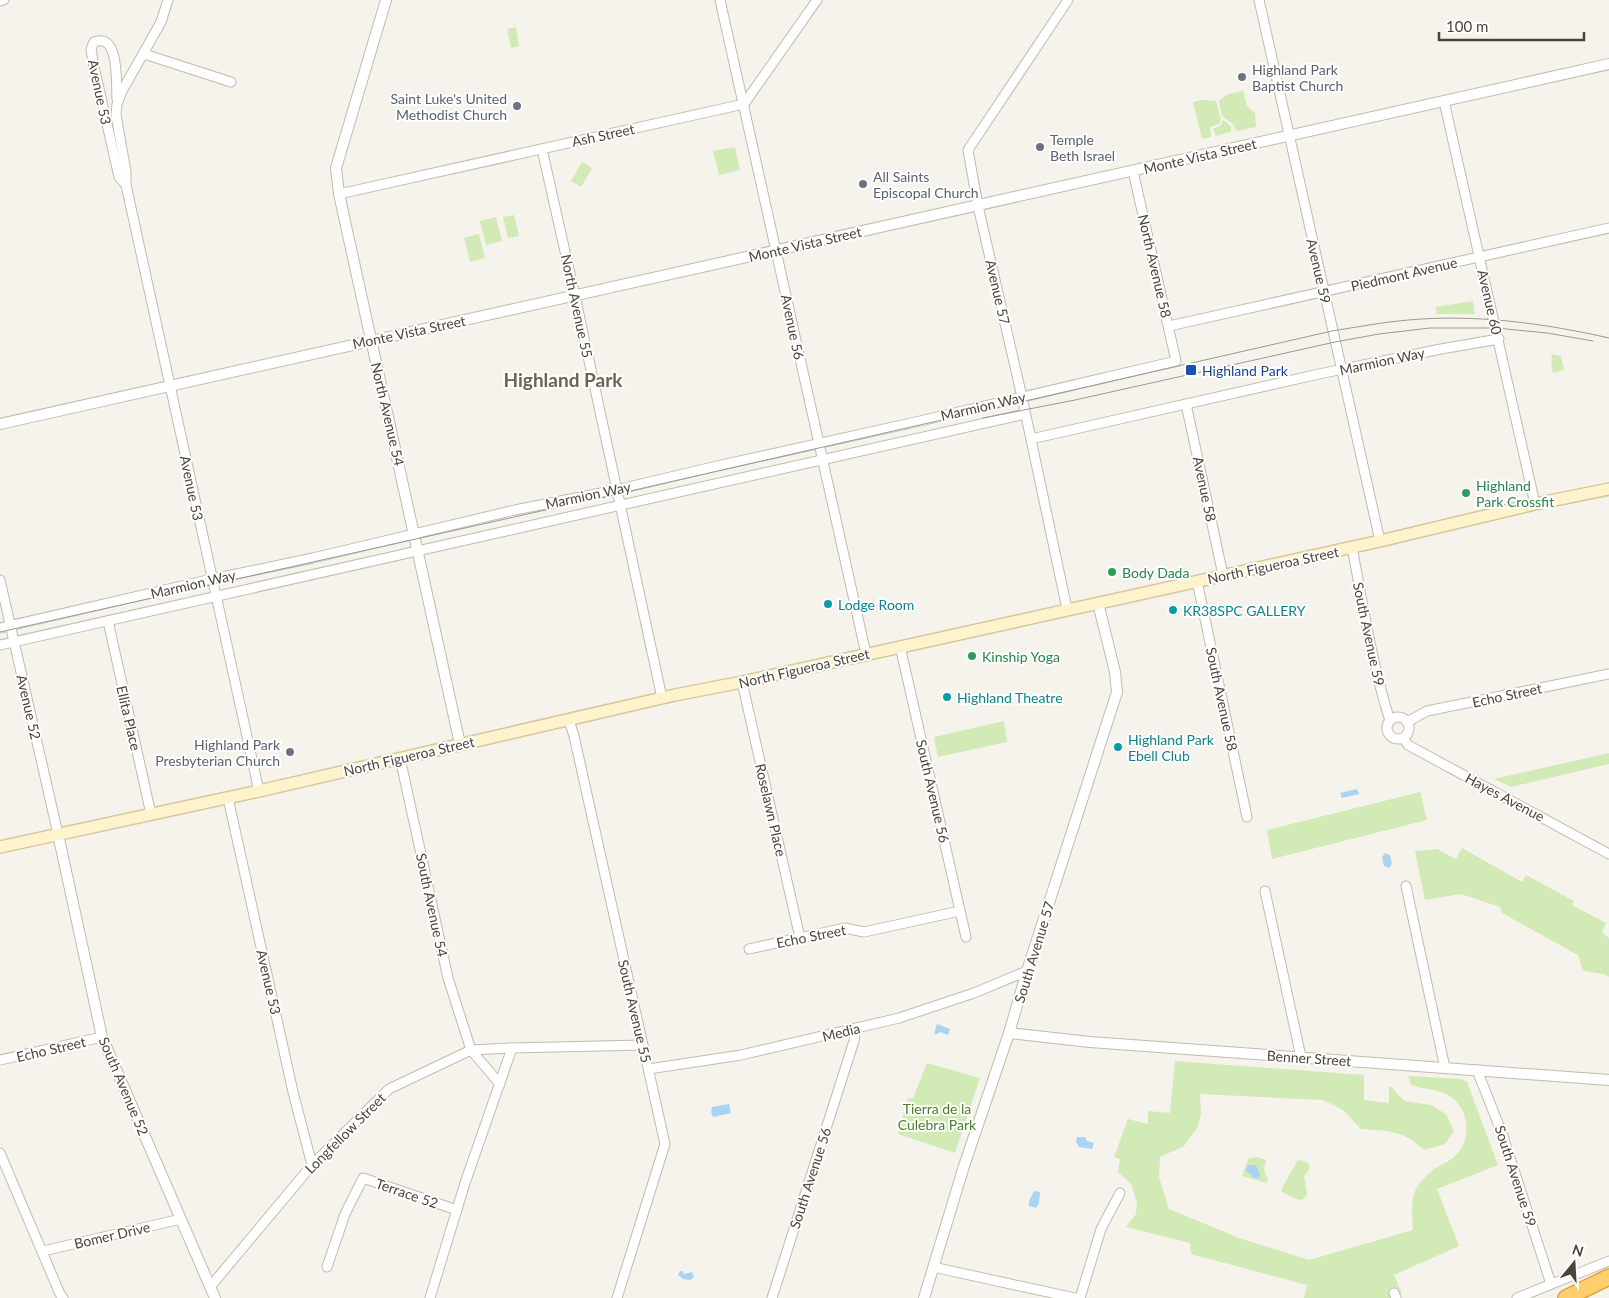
<svg xmlns="http://www.w3.org/2000/svg" width="1609" height="1298" viewBox="0 0 1609 1298" font-family="Lato,sans-serif">
<rect width="100%" height="100%" fill="#f6f3ec"/>
<!-- green -->
<g fill="#d2eab5">
<path d="M516,27L519,46L511,48L507,29Z"/>
<path d="M1243,91L1247,106L1255,113L1256,127L1237,131L1232,123L1222,116L1219,101L1228,94Z"/>
<path d="M1201,100L1216,101L1221,120L1219,124L1210,127L1211,137L1202,139L1193,102Z"/>
<path d="M1223,120L1231,126V132L1216,136L1213,129L1221,125Z"/>
<path d="M735,147L740,170L719,175L713,151Z"/>
<path d="M582,162L592,168L581,187L571,181Z"/>
<path d="M514,215L519,236L508,238L503,217Z"/>
<path d="M496,217L502,241L486,245L480,221Z"/>
<path d="M479,234L485,258L470,262L464,238Z"/>
<path d="M1473,301L1475,314H1437L1435,307Z"/>
<path d="M1551,354L1561,356L1564,370L1553,373L1551,361H1553Z"/>
<path d="M1004,721L1007,742L938,757L934,737Z"/>
<path d="M1609,753V764L1511,787L1494,779Z"/>
<path d="M1420,792L1427,820L1272,859L1267,830Z"/>
<path d="M1462,848L1522,882L1526,875L1574,901L1572,905L1606,923L1602,933L1609,938V977L1604,974L1583,971L1578,955L1502,913L1500,907L1461,894L1425,900L1415,851L1437,849L1456,859Z"/>
<path d="M1175,1061L1364,1075V1100L1389,1103V1087H1392L1398,1095L1405,1101L1431,1105L1446,1114L1454,1131L1445,1144L1424,1150C1403,1130 1388,1131 1361,1129L1343,1110L1323,1100L1200,1094L1201,1115L1197,1128L1184,1146L1160,1157L1159,1177L1169,1209L1239,1238L1309,1260L1413,1230C1412,1216 1410,1202 1416,1189C1422,1179 1431,1170 1441,1165C1445,1163 1451,1160 1454,1157C1473,1140 1470,1108 1448,1095C1436,1089 1423,1089 1411,1085L1408,1076L1462,1079L1467,1082L1498,1165L1437,1189L1459,1246L1394,1275L1402,1293L1391,1298H1304L1307,1285L1191,1254L1190,1243L1126,1227L1136,1214L1137,1203L1131,1184L1118,1172L1120,1159L1114,1157L1128,1119L1148,1124V1111L1170,1113Z"/>
<path d="M927,1063L980,1078L955,1153L898,1134L908,1098H913Z"/>
<path d="M1258,1157L1266,1160L1264,1170L1268,1179L1266,1183L1242,1176L1249,1158Z"/>
<path d="M1298,1160L1304,1161L1309,1164V1170L1304,1176L1307,1194L1304,1199L1299,1200L1282,1192V1188Z"/>
</g>
<!-- water -->
<g fill="#a9d4f2">
<path d="M1357,789L1359,794L1342,798L1340,793Z"/>
<path d="M1385,853L1390,855L1392,864L1389,868L1384,866L1382,857Z"/>
<path d="M937,1024L950,1029L948,1035L940,1032L937,1034H934Z"/>
<path d="M729,1104L731,1113L713,1117L711,1112L712,1107Z"/>
<path d="M1077,1137H1085L1087,1141L1094,1143L1092,1149L1079,1147L1076,1142Z"/>
<path d="M1248,1165H1256L1260,1174L1259,1178H1253L1251,1174L1245,1171Z"/>
<path d="M1034,1191L1040,1192L1039,1203L1036,1208L1029,1206V1201Z"/>
<path d="M680,1271H683L684,1274L692,1272L694,1277L690,1280L683,1279L678,1275Z"/>
</g>
<g fill="none" stroke-linecap="round" stroke-linejoin="round">
<!-- minor casing -->
<g stroke="#c2bbae" stroke-width="11">
<g id="minor">
<path d="M168,0L161,22L122,91L117,104L116,115L126,172V185L259,791"/>
<path d="M720,0L866,654"/>
<path d="M1259,0L1380,541"/>
<path d="M0,1L4,0"/>
<path d="M144,54L231,82"/>
<path d="M117,99C116,84 120,32 94,42L91,49L93,62L119,177L126,185"/>
<path d="M1444,101L1535,504"/>
<path d="M542,149L575,296L662,698"/>
<path d="M339,194L744,104L817,0"/>
<path d="M1169,326L1609,228"/>
<path d="M1186,404L1223,575"/>
<path d="M1031,439L1319,374L1441,349L1499,339"/>
<path d="M1352,547C1363,605 1372,664 1390,721"/>
<path d="M0,580L58,834"/>
<path d="M1197,581L1247,817"/>
<path d="M1067,609L1022,397L978,206L968,150L1068,0"/>
<path d="M108,621L151,814"/>
<path d="M0,628L212,579L313,558L515,510L616,490L717,466L920,421L1176,361L1133,171"/>
<path d="M0,645C342,569 683,489 1025,414"/>
<path d="M900,646L966,937"/>
<path d="M742,682L800,938"/>
<circle cx="1398" cy="728" r="11"/>
<path d="M569,720L574,736L665,1144L617,1298"/>
<path d="M1407,722L1427,711L1609,674"/>
<path d="M1403,738L1408,745L1609,854"/>
<path d="M400,758L448,978L471,1050L500,1084"/>
<path d="M228,798L293,1092L312,1165"/>
<path d="M1406,886L1445,1068"/>
<path d="M1265,891L1301,1057"/>
<path d="M749,949L845,928L864,932L960,911"/>
<path d="M0,1060L102,1037"/>
<path d="M649,1069L741,1055L899,1018L974,993L1027,971"/>
<path d="M1477,1070L1503,1136L1551,1284"/>
<path d="M0,1153L60,1294L63,1298"/>
<path d="M43,1251L181,1219"/>
<path d="M327,1267L345,1214L363,1178L457,1210"/>
<path d="M933,1267L1075,1298"/>
<path d="M210,1287L312,1165L389,1089L471,1050L512,1048L643,1045"/>
<path d="M1394,1293L1396,1298"/>
<path d="M430,1298L465,1183L512,1048"/>
<path d="M772,1298L854,1041L856,1028"/>
<path d="M1080,1298L1101,1229L1120,1193"/>
<path d="M1517,1298L1609,1261"/>
</g>
</g>
<!-- tertiary casing -->
<g stroke="#c2bbae" stroke-width="12">
<g id="tertiary">
<path d="M386,0L336,168L339,194L460,744"/>
<path d="M0,424L1609,64"/>
<path d="M58,834L102,1037L215,1298"/>
<path d="M1009,1033L1090,1042L1609,1080"/>
<path d="M924,1298L964,1166L1009,1033L1027,971L1117,692L1115,672L1098,603"/>
</g>
</g>
<!-- secondary casing -->
<g stroke="#d6c79b" stroke-width="14">
<path id="secondary" d="M0,847L259,791L675,695L742,682L1380,541L1535,504L1609,489"/>
</g>
<!-- motorway casing -->
<g stroke="#e0a43c" stroke-width="18">
<path id="motorway" d="M1566,1298L1609,1277"/>
</g>
<!-- minor -->
<use href="#minor" stroke="#fff" stroke-width="9"/>
<!-- tertiary -->
<use href="#tertiary" stroke="#fff" stroke-width="10"/>
<!-- secondary -->
<use href="#secondary" stroke="#fff3cd" stroke-width="11"/>
<!-- motorway -->
<use href="#motorway" stroke="#ffcf6e" stroke-width="15"/>
<!-- tram -->
<g stroke="#9a9a9a" stroke-width="1">
<path d="M983,418L1075,400L1335,342L1379,334L1430,328H1496L1547,333L1593,341"/>
<path d="M0,632L617,494L1332,331C1358,327 1383,322 1408,320C1475,314 1543,323 1609,338"/>
</g>
</g>
<!-- markers -->
<g fill="#6b7280" stroke="#fff" stroke-width="2">
<circle cx="1242" cy="77" r="5"/>
<circle cx="517" cy="106" r="5"/>
<circle cx="1040" cy="147" r="5"/>
<circle cx="863" cy="184" r="5"/>
<circle cx="290" cy="752" r="5"/>
</g>
<rect fill="#1a4fb4" stroke="#fff" stroke-width="2" x="1185" y="364" width="12" height="12" rx="2.5"/>
<g fill="#2e9e5b" stroke="#fff" stroke-width="2">
<circle cx="1466" cy="493" r="5"/>
<circle cx="1112" cy="572" r="5"/>
<circle cx="972" cy="656" r="5"/>
</g>
<g fill="#0f9aa8" stroke="#fff" stroke-width="2">
<circle cx="828" cy="604" r="5"/>
<circle cx="1173" cy="610" r="5"/>
<circle cx="947" cy="697" r="5"/>
<circle cx="1118" cy="747" r="5"/>
</g>
<g text-anchor="middle" dominant-baseline="central" stroke-width="4" stroke-linejoin="round" paint-order="stroke">
<!-- worship labels -->
<g font-size="14" fill="#5b616d" stroke="#fff" text-anchor="start">
<text x="1252" y="69">Highland Park<tspan x="1252" dy="16">Baptist Church</tspan></text>
<text x="507" y="98" text-anchor="end">Saint Luke's United<tspan x="507" dy="16">Methodist Church</tspan></text>
<text x="1050" y="139">Temple<tspan x="1050" dy="16">Beth Israel</tspan></text>
<text x="873" y="176">All Saints<tspan x="873" dy="16">Episcopal Church</tspan></text>
<text x="280" y="744" text-anchor="end">Highland Park<tspan x="280" dy="16">Presbyterian Church</tspan></text>
</g>
<!-- street labels -->
<g font-size="14" fill="#4b4439" stroke="#fff">
<text transform="translate(100 92) rotate(78)">Avenue 53</text>
<text transform="translate(603 135) rotate(-12)">Ash Street</text>
<text transform="translate(1200 156) rotate(-13)">Monte Vista Street</text>
<text transform="translate(805 244) rotate(-13)">Monte Vista Street</text>
<text transform="translate(1155 266) rotate(77)">North Avenue 58</text>
<text transform="translate(1319 271) rotate(77)">Avenue 59</text>
<text transform="translate(1404 274) rotate(-13)">Piedmont Avenue</text>
<text transform="translate(998 292) rotate(77)">Avenue 57</text>
<text transform="translate(1490 302) rotate(77)">Avenue 60</text>
<text transform="translate(577 306) rotate(78)">North Avenue 55</text>
<text transform="translate(793 327) rotate(78)">Avenue 56</text>
<text transform="translate(409 332) rotate(-12)">Monte Vista Street</text>
<text transform="translate(1382 361) rotate(-12)">Marmion Way</text>
<text transform="translate(983 406) rotate(-13)">Marmion Way</text>
<text transform="translate(388 414) rotate(77)">North Avenue 54</text>
<text transform="translate(192 488) rotate(78)">Avenue 53</text>
<text transform="translate(1205 489) rotate(78)">Avenue 58</text>
<text transform="translate(588 495) rotate(-12)">Marmion Way</text>
<text transform="translate(1273 565) rotate(-12)">North Figueroa Street</text>
<text transform="translate(193 584) rotate(-13)">Marmion Way</text>
<text transform="translate(1369 634) rotate(78)">South Avenue 59</text>
<text transform="translate(804 668) rotate(-13)">North Figueroa Street</text>
<text transform="translate(1507 695) rotate(-12)">Echo Street</text>
<text transform="translate(1222 699) rotate(78)">South Avenue 58</text>
<text transform="translate(29 707) rotate(77)">Avenue 52</text>
<text transform="translate(129 718) rotate(77)">Ellita Place</text>
<text transform="translate(409 756) rotate(-13)">North Figueroa Street</text>
<text transform="translate(933 791) rotate(77)">South Avenue 56</text>
<text transform="translate(1505 797) rotate(28)">Hayes Avenue</text>
<text transform="translate(771 810) rotate(77)">Roselawn Place</text>
<text transform="translate(432 905) rotate(78)">South Avenue 54</text>
<text transform="translate(811 936) rotate(-11)">Echo Street</text>
<text transform="translate(1034 952) rotate(-73)">South Avenue 57</text>
<text transform="translate(269 982) rotate(77)">Avenue 53</text>
<text transform="translate(635 1011) rotate(77)">South Avenue 55</text>
<text transform="translate(841 1032) rotate(-14)">Media</text>
<text transform="translate(51 1049) rotate(-13)">Echo Street</text>
<text transform="translate(1309 1058) rotate(4)">Benner Street</text>
<text transform="translate(124 1086) rotate(67)">South Avenue 52</text>
<text transform="translate(345 1133) rotate(-45)">Longfellow Street</text>
<text transform="translate(1516 1176) rotate(72)">South Avenue 59</text>
<text transform="translate(810 1178) rotate(-72)">South Avenue 56</text>
<text transform="translate(407 1193) rotate(19)">Terrace 52</text>
<text transform="translate(112 1235) rotate(-13)">Bomer Drive</text>
</g>
<!-- transit labels -->
<g font-size="14" fill="#164399" stroke="#fff" text-anchor="start">
<text x="1202" y="370">Highland Park</text>
</g>
<!-- leisure labels -->
<g font-size="14" fill="#27864d" stroke="#fff" text-anchor="start">
<text x="1476" y="485">Highland<tspan x="1476" dy="16">Park Crossfit</tspan></text>
<text x="1122" y="572">Body Dada</text>
<text x="982" y="656">Kinship Yoga</text>
</g>
<!-- culture labels -->
<g font-size="14" fill="#0d838f" stroke="#fff" text-anchor="start">
<text x="838" y="604">Lodge Room</text>
<text x="1183" y="610">KR38SPC GALLERY</text>
<text x="957" y="697">Highland Theatre</text>
<text x="1128" y="739">Highland Park<tspan x="1128" dy="16">Ebell Club</tspan></text>
</g>
<!-- park labels -->
<g font-size="14" fill="#4a7f2a" stroke="#fff">
<text x="937" y="1108">Tierra de la<tspan x="937" dy="16">Culebra Park</tspan></text>
</g>
<!-- district labels -->
<g font-size="19" font-weight="bold" fill="#6e6250" stroke="#fff">
<text x="563" y="379">Highland Park</text>
</g>
</g>
<!-- north arrow -->
<g transform="translate(1574 1263) rotate(18)" stroke="#ffffff" stroke-width="4" paint-order="stroke">
<path d="M0-4L9 19L0 12L-9 19Z" fill="#4b4439"/>
<text y="-8" font-size="14" font-weight="bold" text-anchor="middle" fill="#4b4439">N</text>
</g>
<!-- scale -->
<path d="M1439 32v8h145v-8" fill="none" stroke="#4b4439" stroke-width="2.5"/>
<text x="1446" y="32" font-size="15" fill="#4b4439" stroke="#ffffff" stroke-width="4" paint-order="stroke">100 m</text>
</svg>
